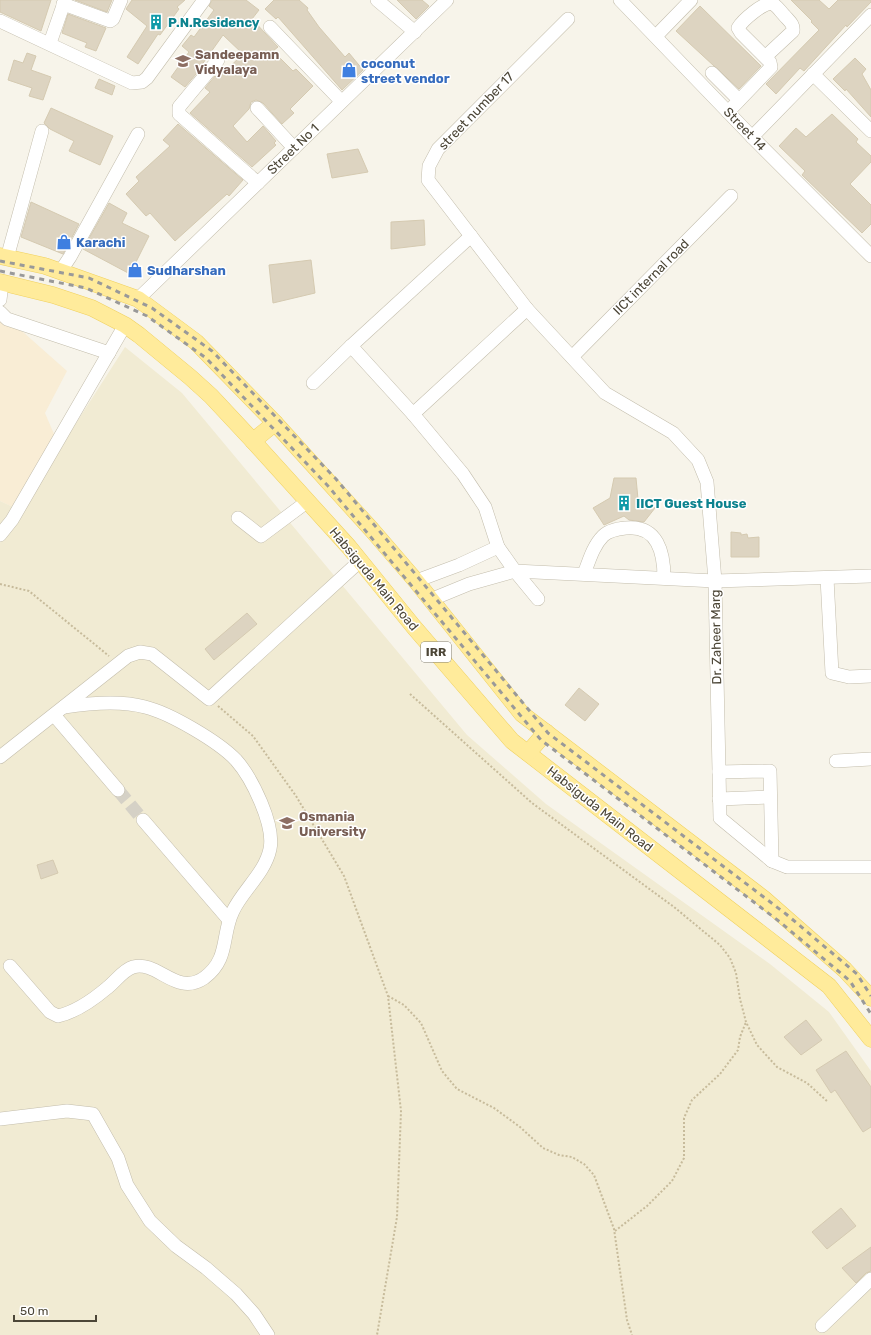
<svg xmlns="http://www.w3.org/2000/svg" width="871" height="1335" viewBox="0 0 871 1335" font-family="Rubik,sans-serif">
<rect width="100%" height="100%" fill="#f7f4ea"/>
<!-- commercial -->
<path fill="#f9edd5" d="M0,319L23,332L67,371L45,413L60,448L13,507L0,501Z"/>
<!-- education -->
<path fill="#f1ebd3" d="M125,347L182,393L467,735L546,804L770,964L829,1012L871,1071V1335H0V501L13,507L60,448Z"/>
<!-- building -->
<g fill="#ddd4c1" stroke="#d5cab1">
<path d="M0,0H51L41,31L0,12Z"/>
<path d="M75,0H112L107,12Z"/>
<path d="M132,0H185L177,7L179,9L160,35L158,34L138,64L127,57L147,26L126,9Z"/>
<path d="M212,0H246L259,10L252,19L278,47L273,51L293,71L296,69L313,86L290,109L294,113L282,124L263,103L256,100L251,102L249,109L233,126L247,142L263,126L276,141L274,143L276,145L252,167L190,113L210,92L205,88L215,76L218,78L243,54L223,35L201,66L202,67L185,87L171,77L189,52L182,46L191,35L194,37L214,10L209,6Z"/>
<path d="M274,0H299L308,8L307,10L319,27L345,57L349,53L363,70L342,90L278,17L276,19L265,9Z"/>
<path d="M397,0H422L429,6L416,19Z"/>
<path d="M791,0H819L829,9L838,0H871V2L847,27L846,25L804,71L800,68L776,94L766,84L819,30L811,22L812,21Z"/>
<path d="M700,6L761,66L739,89L676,31Z"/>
<path d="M68,14L106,28L96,51L85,47L87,43L62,33Z"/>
<path d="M27,53L36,56L31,70L51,77L43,100L29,96L32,88L8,80L14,60L23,63Z"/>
<path d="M855,58L866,69L862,74L871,90V117L846,89L845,91L833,79Z"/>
<path d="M99,79L115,86L112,95L95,88Z"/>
<path d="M51,108L113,136L100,165L69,151L74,141L50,129L44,123Z"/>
<path d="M832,114L858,139L856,142L871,156V162L850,184L871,205V224L862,233L802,175L805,171L779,146L796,128L806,137Z"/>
<path d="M178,124L243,180L229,196L227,194L175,241L150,213L146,216L126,194L139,181L136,177L170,146L163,140Z"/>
<path d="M358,149L368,172L332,178L327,154Z"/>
<path d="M31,202L79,224L63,254L21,237Z"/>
<path d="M109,203L127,213L122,223L149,236L130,274L83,249Z"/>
<path d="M424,220L425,245L391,249V222Z"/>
<path d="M311,260L315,293L273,303L269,265Z"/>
<path d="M614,478H636L638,499L655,508L644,522L629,520L624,516L604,525L593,508L610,498Z"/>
<path d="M731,532L741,533V535L747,534L748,538L759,537V557H731Z"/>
<path d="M247,613L257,624L214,660L205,649Z"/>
<path d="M579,688L599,704L585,721L565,705Z"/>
<path d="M53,860L58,873L41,879L37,865Z"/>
<path d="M806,1020L822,1040L801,1055L784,1037Z"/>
<path d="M846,1051L871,1087V1127L863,1132L835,1090L831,1093L816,1070Z"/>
<path d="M841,1208L856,1226L827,1249L812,1232Z"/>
<path d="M871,1247V1271L866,1273L856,1283L842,1268Z"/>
</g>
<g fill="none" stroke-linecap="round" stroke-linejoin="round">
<!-- minor-tunnel -->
<path stroke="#d5d1c6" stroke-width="13" stroke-dasharray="13 6" stroke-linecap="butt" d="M118,790L143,820"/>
<!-- minor casing -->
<g stroke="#c3bdac" stroke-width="14">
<g id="minor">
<path d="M377,0L415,32"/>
<path d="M620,0L752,137L871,256"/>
<path d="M63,4L110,21L113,19L121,0"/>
<path d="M568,19L438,149L429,166L428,180L527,309L605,393L673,433L698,460L707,482L715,581L871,576"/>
<path d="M0,21L132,83L142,82L147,78L204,0"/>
<path d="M270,27L341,101"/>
<path d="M656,36L691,0"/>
<path d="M50,43L65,0"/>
<path d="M218,60L179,107V114L258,183"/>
<path d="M712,73L739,100"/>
<path d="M813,74L871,131"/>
<path d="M257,108L294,148"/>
<path d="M728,112L771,67L770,62L741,33L738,28C742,21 765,0 773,4C777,6 781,12 784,15C789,21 794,24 793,31L765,57"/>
<path d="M752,137L871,15"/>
<path d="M7,258L42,131"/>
<path d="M60,272L70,257L138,134"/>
<path d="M138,299L447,0"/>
<path d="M0,300L2,283"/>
<path d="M0,312L7,319L109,353"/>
<path d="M351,346L471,236"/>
<path d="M572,357L731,196"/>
<path d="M313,383L351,346L413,414L463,474L485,507L498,547"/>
<path d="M413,414L527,309"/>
<path d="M238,518L261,536L308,501"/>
<path d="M0,535L12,520L125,325"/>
<path d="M584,574C589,561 593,546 603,536C609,530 618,529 626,528C658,525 664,553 664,578"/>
<path d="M827,578L832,673L849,677L871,676"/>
<path d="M416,581L459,565L498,547L515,571L715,581L720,818L772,861L787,867H871"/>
<path d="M430,600L469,584L515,571L538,599"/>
<path d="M54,715L118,790"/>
<path d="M0,757L128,656L140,652L152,654L209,699L360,561"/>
<path d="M836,761L871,759"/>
<path d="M719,772L770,771L772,861"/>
<path d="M719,799L770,797"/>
<path d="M143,820L229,920"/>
<path d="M10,966L50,1012L58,1016C75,1012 94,999 107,988C116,981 123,970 133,967C158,960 176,997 204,978C230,959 221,935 233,911C243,890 265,873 270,849C275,825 252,778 236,760C219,742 170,713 145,707C120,700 90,703 64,707"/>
<path d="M0,1119L67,1111L93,1114L118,1158L127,1185L150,1221L176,1246L206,1268L236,1294L254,1314L268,1335"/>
<path d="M822,1326L871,1279"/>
</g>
</g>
<!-- major casing -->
<g stroke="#f0d15f" stroke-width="17">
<g id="major">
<path d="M0,256L45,266L138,299L196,342L275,423L372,530L416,581L522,714L763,898L845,970L871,998"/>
<path d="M0,282L53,295L92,308L125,325L139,335L190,377L211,396L253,441L349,547L413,626L512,741L829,986L871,1039"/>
<path d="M253,441L275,423"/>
<path d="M528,753L546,732"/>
</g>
</g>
<!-- path -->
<g stroke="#c7bb9b" stroke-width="2" stroke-dasharray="2 2" stroke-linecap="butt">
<path d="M0,584L29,591L109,656"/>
<path d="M410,694L532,803L674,907L720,945L730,958L736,973L740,999L746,1022L757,1045L777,1067L807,1083L828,1102"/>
<path d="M218,706L253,736L296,796L344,876L388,996L401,1111L397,1217L377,1335"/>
<path d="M388,996L404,1005L421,1023L442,1071L457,1089L494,1108L520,1127L543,1148L559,1155L572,1157L584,1164L594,1175L614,1229L627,1320L632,1335"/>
<path d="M615,1231L647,1206L672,1181L684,1158V1118L692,1100L720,1074L738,1050L740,1037L746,1022"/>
</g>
<!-- minor -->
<use href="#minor" stroke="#fff" stroke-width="13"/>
<!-- major -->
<use href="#major" stroke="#ffeb9b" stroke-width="16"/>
<!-- rail -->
<g stroke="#999" stroke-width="3" stroke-dasharray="5 5" stroke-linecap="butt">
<path d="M0,261L89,278L152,308L212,351L336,479L548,733L786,914L857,974L871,996"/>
<path d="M0,271L86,288L147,316L206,358L328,486L541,740L780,922L850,981L871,1014"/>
</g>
</g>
<!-- icons -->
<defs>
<g id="building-bare" transform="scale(1.2)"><path d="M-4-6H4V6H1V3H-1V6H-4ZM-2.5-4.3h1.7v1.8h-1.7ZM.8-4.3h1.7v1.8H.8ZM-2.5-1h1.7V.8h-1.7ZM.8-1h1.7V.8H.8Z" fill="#0f9aa8" stroke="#fff" stroke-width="2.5" paint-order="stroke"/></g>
<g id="school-bare" transform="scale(1.2)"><path d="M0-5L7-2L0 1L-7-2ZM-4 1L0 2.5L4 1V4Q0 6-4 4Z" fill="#8d6e63" stroke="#fff" stroke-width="2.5" paint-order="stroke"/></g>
<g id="shop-bare" transform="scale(1.2)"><path d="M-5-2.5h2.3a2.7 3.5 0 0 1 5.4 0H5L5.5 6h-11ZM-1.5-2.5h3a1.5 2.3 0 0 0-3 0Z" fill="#3f7fe0" stroke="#fff" stroke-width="2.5" paint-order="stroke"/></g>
<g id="university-bare" transform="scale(1.2)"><path d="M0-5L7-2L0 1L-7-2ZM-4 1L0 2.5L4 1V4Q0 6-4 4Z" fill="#8d6e63" stroke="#fff" stroke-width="2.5" paint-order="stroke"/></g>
</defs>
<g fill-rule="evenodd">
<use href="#building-bare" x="156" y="22"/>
<use href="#school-bare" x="183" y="61"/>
<use href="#shop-bare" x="349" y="70"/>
<use href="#shop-bare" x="64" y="242"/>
<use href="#shop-bare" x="135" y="270"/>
<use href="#building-bare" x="624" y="503"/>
<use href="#university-bare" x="287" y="823"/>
</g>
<g text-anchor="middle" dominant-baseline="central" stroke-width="3" stroke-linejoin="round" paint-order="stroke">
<!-- shield labels -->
<rect fill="#fff" stroke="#827e73" stroke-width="1" x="421" y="642" width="30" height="20" rx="3"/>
<g font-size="12" font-weight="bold" fill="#4c4637">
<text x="436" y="652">IRR</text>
</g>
<!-- culture labels -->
<g font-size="13" font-weight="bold" fill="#0d838f" stroke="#fff" text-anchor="start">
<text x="168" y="22">P.N.Residency</text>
<text x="636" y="503">IICT Guest House</text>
</g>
<!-- education labels -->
<g font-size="13" font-weight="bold" fill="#785e54" stroke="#fff" text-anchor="start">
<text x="195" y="54">Sandeepamn<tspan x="195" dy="15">Vidyalaya</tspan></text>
<text x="299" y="816">Osmania<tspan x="299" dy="15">University</tspan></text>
</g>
<!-- shop labels -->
<g font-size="13" font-weight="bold" fill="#366cbe" stroke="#fff" text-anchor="start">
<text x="361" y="63">coconut<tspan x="361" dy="15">street vendor</tspan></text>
<text x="76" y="242">Karachi</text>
<text x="147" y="270">Sudharshan</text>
</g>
<!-- street labels -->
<g font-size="13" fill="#4c4637" stroke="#fff">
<text transform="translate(476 111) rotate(-46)">street number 17</text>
<text transform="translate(745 129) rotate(46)">Street 14</text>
<text transform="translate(293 149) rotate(-44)">Street No 1</text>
<text transform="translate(651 277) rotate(-45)">IICt internal road</text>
<text transform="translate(374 579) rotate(50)">Habsiguda Main Road</text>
<text transform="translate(716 637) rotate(-91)">Dr. Zaheer Marg</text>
<text transform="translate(600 809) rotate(38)">Habsiguda Main Road</text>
</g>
</g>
<!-- scale -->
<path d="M14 1315v6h82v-6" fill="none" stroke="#4c4637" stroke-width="2"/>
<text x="20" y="1315" font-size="12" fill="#4c4637" stroke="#ffffff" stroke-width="3" paint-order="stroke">50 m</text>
</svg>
